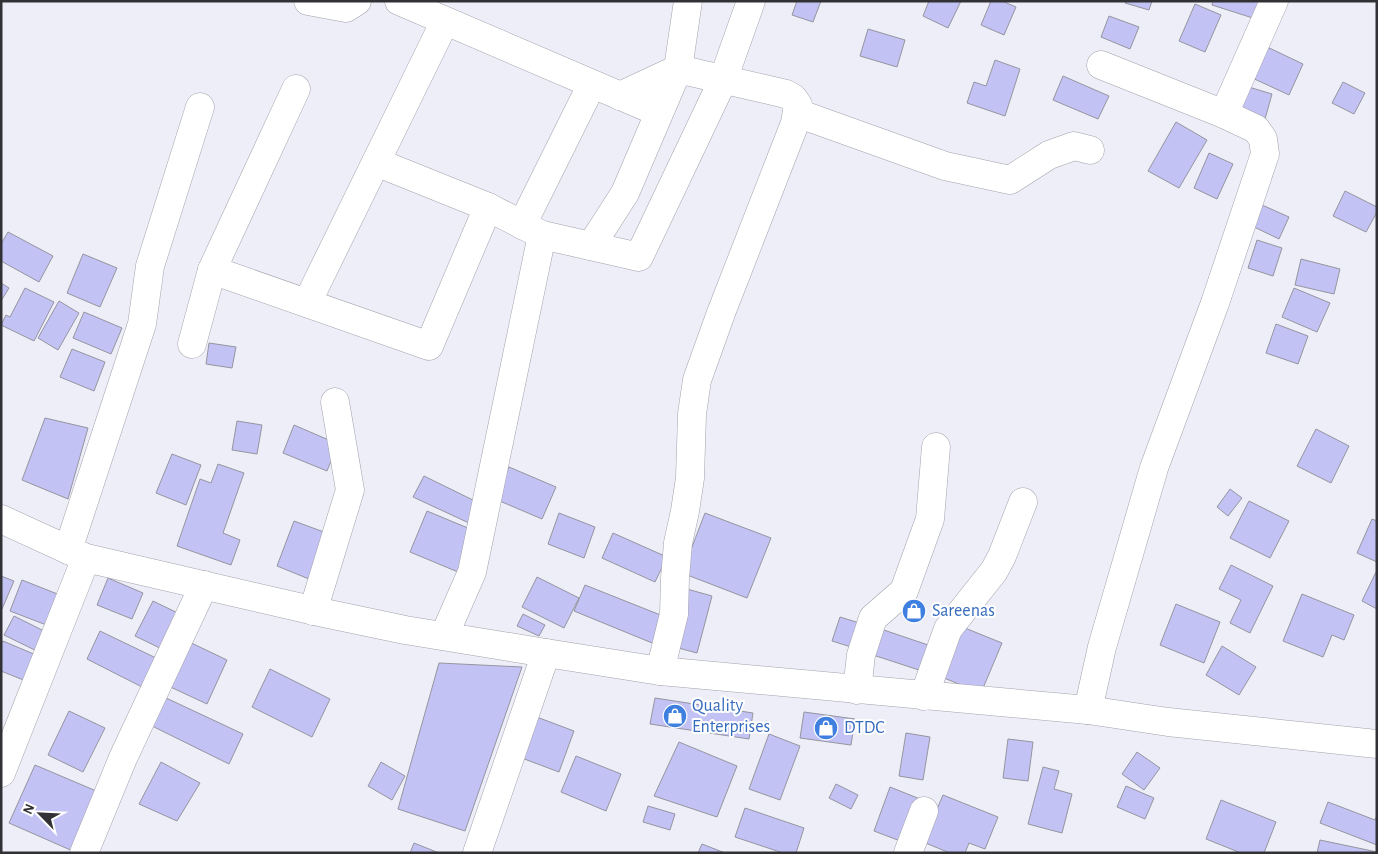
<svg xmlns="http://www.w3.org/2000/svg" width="1378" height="854" viewBox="0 0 1378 854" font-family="'Alegreya Sans',sans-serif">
<rect width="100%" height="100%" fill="#eeeef9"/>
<!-- building -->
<g fill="#c3c2f5" stroke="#95959f">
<path d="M797,1H821L813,22L792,15Z"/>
<path d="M929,1H961L948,28L923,16Z"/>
<path d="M991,1H1002L1016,7L1004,35L981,25Z"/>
<path d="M1126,1H1152L1149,10L1125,3Z"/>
<path d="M1213,1H1265L1259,20L1212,5Z"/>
<path d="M1195,4L1221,15L1205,52L1179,41Z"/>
<path d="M1109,16L1139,27L1130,49L1101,37Z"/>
<path d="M868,29L905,40L897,67L860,56Z"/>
<path d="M1263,45L1303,64L1289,95L1248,76Z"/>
<path d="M995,60L1020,69L1005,116L967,103L974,82L986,86Z"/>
<path d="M1063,76L1109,96L1098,119L1053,100Z"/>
<path d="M1343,82L1365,93L1354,114L1332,103Z"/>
<path d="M1242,85L1272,94L1265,119L1235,110Z"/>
<path d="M1176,122L1207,140L1179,188L1148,171Z"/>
<path d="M1209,153L1233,164L1217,199L1194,188Z"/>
<path d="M1345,191L1377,207V212L1366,232L1333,216Z"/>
<path d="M1262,205L1289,217L1279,239L1252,226Z"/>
<path d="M8,232L53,256L39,282L1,261V244Z"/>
<path d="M1257,240L1282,248L1273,276L1248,268Z"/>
<path d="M83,254L117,268L100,307L67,293Z"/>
<path d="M1301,259L1340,269L1334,294L1295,285Z"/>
<path d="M1,283L9,288L1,301Z"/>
<path d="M25,288L54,302L34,341L1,325L6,315L10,317Z"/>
<path d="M1294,288L1330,303L1317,332L1282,317Z"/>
<path d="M59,301L79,313L58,350L38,338Z"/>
<path d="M84,312L122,328L111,354L73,338Z"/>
<path d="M1276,324L1308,336L1298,364L1266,353Z"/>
<path d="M209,343L236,347L232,368L206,364Z"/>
<path d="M72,349L105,362L94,391L60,377Z"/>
<path d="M45,418L88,428L68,499L22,480Z"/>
<path d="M237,421L262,425L257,454L232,450Z"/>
<path d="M294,425L338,444L327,471L283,453Z"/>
<path d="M1316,429L1349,446L1331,483L1297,466Z"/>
<path d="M172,454L201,465L186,505L156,493Z"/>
<path d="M218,464L244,473L223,533L240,540L231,565L177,546L200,479L211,483Z"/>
<path d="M509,467L556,487L542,519L495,499Z"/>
<path d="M424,476L479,503L469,523L413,497Z"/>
<path d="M1230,489L1242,498L1228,516L1217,507Z"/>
<path d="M1249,501L1289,521L1270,558L1230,538Z"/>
<path d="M427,511L475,531L458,572L410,552Z"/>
<path d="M559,513L595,527L584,558L548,544Z"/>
<path d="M705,513L771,538L747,598L682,573Z"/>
<path d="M1372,519L1377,521V562L1357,553Z"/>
<path d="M294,521L332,535L314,581L277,566Z"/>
<path d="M613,533L667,557L655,582L602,558Z"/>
<path d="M1231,565L1273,586L1250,633L1230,623L1241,600L1219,589Z"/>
<path d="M1376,572H1377V609L1362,601Z"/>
<path d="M1,576L14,581L2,609H1Z"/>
<path d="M537,577L579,598L564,628L522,607Z"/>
<path d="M108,578L143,593L132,619L97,605Z"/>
<path d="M22,580L60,595L49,626L10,611Z"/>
<path d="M585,585L668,618L657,645L574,611Z"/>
<path d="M687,589L712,596L697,653L671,646Z"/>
<path d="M1302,594L1354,615L1344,640L1332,635L1323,657L1283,641Z"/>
<path d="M153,601L186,617L168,652L135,636Z"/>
<path d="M1176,604L1220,622L1204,663L1160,645Z"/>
<path d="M523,614L545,625L539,636L517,626Z"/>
<path d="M14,616L54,636L45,655L4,635Z"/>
<path d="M840,617L869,626L861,650L832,641Z"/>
<path d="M872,626L934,647L925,672L864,652Z"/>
<path d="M960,626L1002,643L981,693L939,676Z"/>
<path d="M100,631L156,658L142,687L87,659Z"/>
<path d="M185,640L227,660L207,704L164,684Z"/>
<path d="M3,641L36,655L26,681L1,671V645Z"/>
<path d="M1222,646L1256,667L1239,695L1206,675Z"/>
<path d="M439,663L522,667L465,831L398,809Z"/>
<path d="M270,669L330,699L312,737L252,707Z"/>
<path d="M164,697L243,734L229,764L150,725Z"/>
<path d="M655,698L753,713L749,739L650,724Z"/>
<path d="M69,711L105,728L83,772L48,755Z"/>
<path d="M804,712L855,719L851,745L800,738Z"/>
<path d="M534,716L574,731L559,772L519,757Z"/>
<path d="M906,733L930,737L923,780L899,776Z"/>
<path d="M769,734L800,746L780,800L749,789Z"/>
<path d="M1008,739L1033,742L1028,781L1003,778Z"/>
<path d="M679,742L737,766L717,817L654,796Z"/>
<path d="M1137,752L1160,768L1144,790L1122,774Z"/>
<path d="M576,756L621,774L606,811L561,792Z"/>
<path d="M161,762L200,783L177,821L139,804Z"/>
<path d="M381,762L405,776L392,800L368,786Z"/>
<path d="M35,765L101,793L75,852L9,823Z"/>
<path d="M1043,767L1059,771L1054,789L1072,794L1062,833L1028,824Z"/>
<path d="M836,784L858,795L851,809L829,798Z"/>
<path d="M1126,786L1154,798L1145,819L1117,807Z"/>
<path d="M890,787L920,799L903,842L874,831Z"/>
<path d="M943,795L998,817L985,849L969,843L965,853H950L923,842Z"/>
<path d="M1221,800L1276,822L1264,853H1241L1206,839Z"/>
<path d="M1328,802L1375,820L1377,815V845L1320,823Z"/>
<path d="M648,806L675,814L670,830L643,822Z"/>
<path d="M745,808L804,828L796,853H783L735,837Z"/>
<path d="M1320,840L1377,852V853H1317Z"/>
<path d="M414,843L439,853H410Z"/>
<path d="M702,844L725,853H698Z"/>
</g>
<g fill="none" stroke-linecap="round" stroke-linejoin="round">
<!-- minor casing -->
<g stroke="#a2a2ac" stroke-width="29">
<g id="minor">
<path d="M308,1L346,8L357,1"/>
<path d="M399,1L658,112"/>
<path d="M620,96L678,69L786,94L793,98L798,105L795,123L721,313L697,380L692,414L690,478L685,511L678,543L675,578L674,614L660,671"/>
<path d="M797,113L945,166L1010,180L1049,155L1074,146L1090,150"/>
<path d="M1224,114L1274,1"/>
<path d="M376,162L488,207"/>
<path d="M522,225L592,84"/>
<path d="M591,246L625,193L678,69L688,1"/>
<path d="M212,270L429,346L488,207L542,235"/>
<path d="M307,303L445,21"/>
<path d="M192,344L212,270L296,89"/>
<path d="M68,550L142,324L150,266L200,107"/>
<path d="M313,611L350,490L335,402"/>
<path d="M444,636L472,572L542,235L639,257L723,80L751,1"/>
<path d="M857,690L861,655L873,618L904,591L930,519L936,447"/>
<path d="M924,696L948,629L994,571L1002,556L1023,502"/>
<path d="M1088,710L1102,647L1154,468L1215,303L1265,154L1263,139L1256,129L1224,114L1101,65"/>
<path d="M1,773L86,558"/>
<path d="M84,853L123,758L204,585"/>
<path d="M477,853L546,653"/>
<path d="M908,853L924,811"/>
</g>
</g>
<!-- major casing -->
<g stroke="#a2a2ac" stroke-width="29">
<path id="major" d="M1,519L86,558L324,613L405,630L546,653L660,671L1088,710L1168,722L1377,744"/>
</g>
<!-- minor -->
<use href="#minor" stroke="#fff" stroke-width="28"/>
<!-- major -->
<use href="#major" stroke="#fff" stroke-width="28"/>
</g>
<!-- icons -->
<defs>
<g id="shop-disc" transform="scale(1.25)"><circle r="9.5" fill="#3f7fe0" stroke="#fff"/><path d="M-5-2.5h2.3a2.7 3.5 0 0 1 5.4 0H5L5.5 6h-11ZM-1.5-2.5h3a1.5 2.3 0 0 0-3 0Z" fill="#fff"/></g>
</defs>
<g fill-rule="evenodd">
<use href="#shop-disc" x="914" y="611"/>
<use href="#shop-disc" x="675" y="716"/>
<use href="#shop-disc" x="826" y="728"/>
</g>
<g text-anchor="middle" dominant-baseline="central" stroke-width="4" stroke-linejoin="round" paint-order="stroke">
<!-- shop labels -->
<g font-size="18" fill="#366cbe" stroke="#fff" text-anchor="start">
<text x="932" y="611">Sareenas</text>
<text x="692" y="706">Quality<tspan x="692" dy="21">Enterprises</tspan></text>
<text x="844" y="728">DTDC</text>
</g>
</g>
<!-- border -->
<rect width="1378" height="854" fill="none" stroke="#323236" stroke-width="5"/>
<!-- north arrow -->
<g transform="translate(40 814) rotate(294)" stroke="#ffffff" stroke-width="4" paint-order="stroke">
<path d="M0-4L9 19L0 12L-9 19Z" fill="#323236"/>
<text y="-8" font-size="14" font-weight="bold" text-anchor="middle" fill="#323236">N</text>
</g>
</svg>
